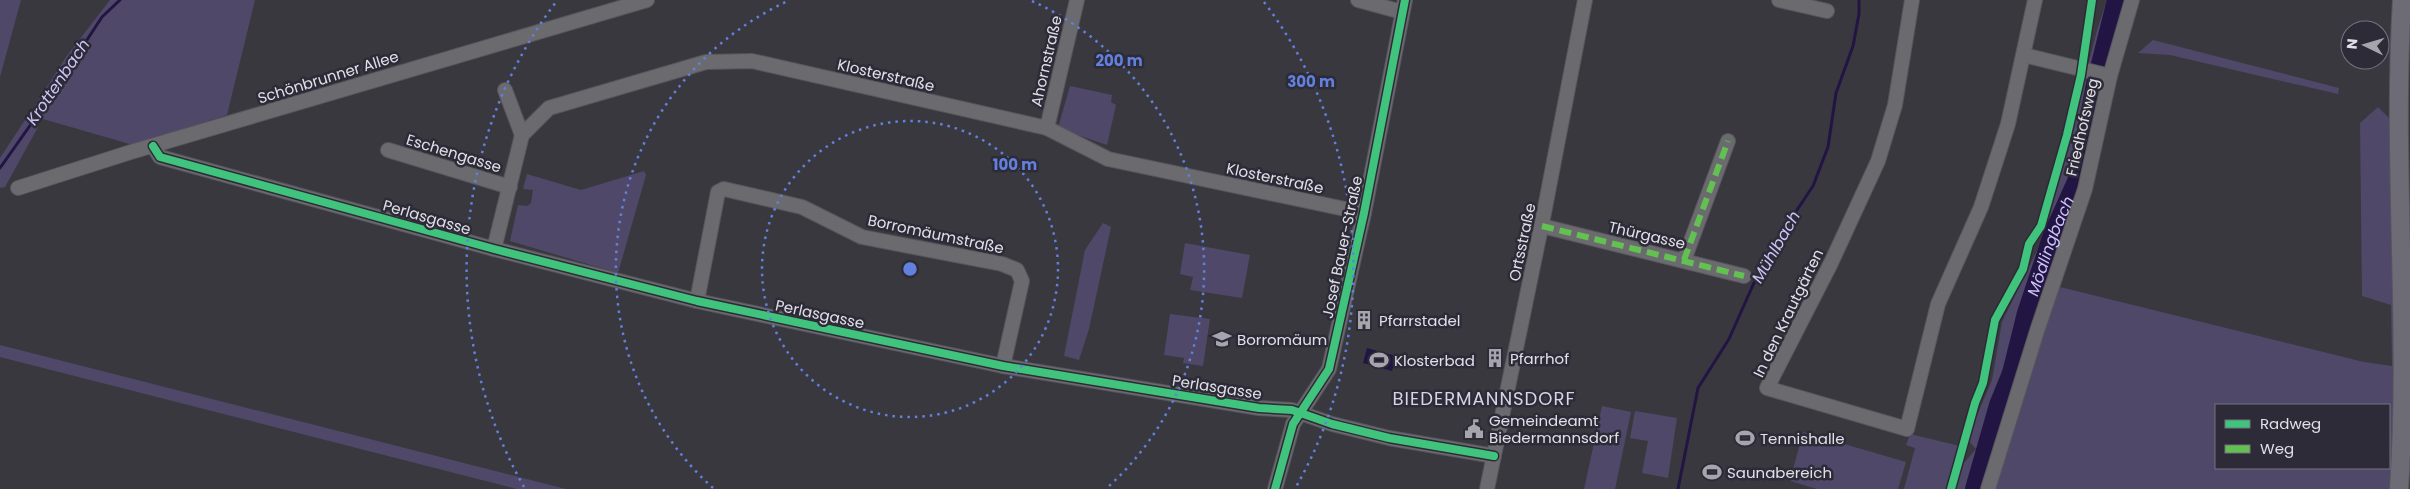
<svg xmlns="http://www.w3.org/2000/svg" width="2410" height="489" viewBox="0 0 2410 489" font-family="Poppins,sans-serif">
<rect width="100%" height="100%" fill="#39383f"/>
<!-- green -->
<g fill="#4f4869" fill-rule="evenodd">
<path d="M0,0H21L0,77Z"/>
<path d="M110,0H255L227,115L133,145L43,119L31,112L66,57Z"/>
<path d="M2107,0H2122L2109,51L2082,178L2021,355L1981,489H1955L1964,463L1976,449L1967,439L1992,380L2002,322L2045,234L2097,30Z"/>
<path d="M2153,40L2339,88L2338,94L2170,55L2138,53Z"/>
<path d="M1070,86L1112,95L1111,102L1116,105L1107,145L1058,128Z"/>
<path d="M2378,107L2389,118L2396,371L2392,489H1994L2056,286L2364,362L2392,366L2391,305L2362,296L2360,123ZM2216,405H2389V468H2216Z"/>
<path d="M25,120L38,127L5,187L0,188V158Z"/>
<path d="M644,171L646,175L618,273L510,241L518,205L527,206L531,203L533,190L523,189L527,174L581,190Z"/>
<path d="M1103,223L1111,227L1089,329L1079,360L1064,356L1085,250Z"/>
<path d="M1185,243L1250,255L1242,298L1190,290L1193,277L1180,274Z"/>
<path d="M1170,314L1210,319L1203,366L1183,363L1184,358L1164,355Z"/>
<path d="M0,345L566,489H517L0,357Z"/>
<path d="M1602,406L1631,412L1615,489H1584Z"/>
<path d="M1635,411L1677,418L1668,478L1642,473L1648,441L1630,438Z"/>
<path d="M1803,432L1906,462L1898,489H1817L1790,481Z"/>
<path d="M1910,434L1960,446L1948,489H1904L1915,448L1906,445Z"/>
</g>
<!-- water -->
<path fill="#221543" d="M1367,348L1396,356L1392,371L1363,363Z"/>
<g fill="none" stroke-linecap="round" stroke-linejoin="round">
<!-- stream -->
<g stroke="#221543" stroke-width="3">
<path d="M0,168L41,110L102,17L120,0"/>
<path d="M1678,489L1698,388L1729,339L1753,285L1785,228L1813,186L1828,147L1836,93L1853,46L1859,14V0"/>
</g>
<!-- river -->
<path stroke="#221543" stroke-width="18" id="s1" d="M1974,489L1998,405L2011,373L2026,313L2052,235L2078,177L2095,84L2116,0"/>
<!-- minor casing -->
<g stroke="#57565c" stroke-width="16">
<g id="minor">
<path d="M1358,0L1402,12"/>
<path d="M1779,0L1827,11"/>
<path d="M1912,0L1895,105L1878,161L1831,263L1767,388L1907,429L1938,304L1981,207L2008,124L2035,0"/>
<path d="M2024,55L2110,76"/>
<path d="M505,90L522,135"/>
<path d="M1047,128L1077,0"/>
<path d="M153,146L160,157L494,249L697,301L1003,366L1259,408L1292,410L1332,424L1389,438L1494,456"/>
<path d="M388,150L510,187"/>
<path d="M18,188L131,152L647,0"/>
<path d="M1542,226L1744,276"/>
<path d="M494,249L522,135L549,108L706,62L752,61L968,110L1047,128L1108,159L1364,213"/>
<path d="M1684,260L1728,141"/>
<path d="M697,301L718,192L724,189L802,207L862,237L1002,264L1017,270L1022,281L1003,366"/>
<path d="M1275,489L1293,424L1329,369L1364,213L1405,0"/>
<path d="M1487,489L1544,213L1585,0"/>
<path d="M1988,489L2037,331L2085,189L2110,76L2132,0"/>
</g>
</g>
<!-- major casing -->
<g stroke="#57565c" stroke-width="20">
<path id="major" d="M2399,489C2410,326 2392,163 2402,0"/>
</g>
<!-- minor -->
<use href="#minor" stroke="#6a6a6f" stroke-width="14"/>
<!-- major -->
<use href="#major" stroke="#6d6b75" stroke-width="18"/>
<!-- quiet -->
<g stroke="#63c152" stroke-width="6" stroke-dasharray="12 6" stroke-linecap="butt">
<path d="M1542,226L1744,276"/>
<path d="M1684,260L1728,141"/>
</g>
<!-- cycleway casing -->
<g stroke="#2d2b37" stroke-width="11">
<g id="cycleway">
<path d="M153,146L160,157L494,249L697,301L1003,366L1259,408L1292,410L1332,424L1389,438L1494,456"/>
<path d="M1275,489L1293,424L1329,369L1364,213L1405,0"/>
<path d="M1951,489L1975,403L1983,383L1995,320L2023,269L2029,244L2041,226L2067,135L2081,75L2092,0"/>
</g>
</g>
<!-- cycleway -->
<use href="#cycleway" stroke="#40c37c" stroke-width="8"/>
</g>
<!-- distance rings -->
<g fill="none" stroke="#6281de" stroke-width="2.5" stroke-dasharray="2.5 5">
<circle cx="910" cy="269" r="148"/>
<path d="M713 488A295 295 0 0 1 788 1M1032 1A295 295 0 0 1 1107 488"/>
<path d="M524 487A443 443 0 0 1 556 2M1264 2A443 443 0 0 1 1296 487"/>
</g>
<!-- icons -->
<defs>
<g id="building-bare" transform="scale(1.5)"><path d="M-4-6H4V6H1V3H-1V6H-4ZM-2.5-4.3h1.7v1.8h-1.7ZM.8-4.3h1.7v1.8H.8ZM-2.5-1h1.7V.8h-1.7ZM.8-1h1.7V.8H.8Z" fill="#a6a5ad" stroke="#2d2b37" stroke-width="2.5" paint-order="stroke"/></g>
<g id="school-bare" transform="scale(1.5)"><path d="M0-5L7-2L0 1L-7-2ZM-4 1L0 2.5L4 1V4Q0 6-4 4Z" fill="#a6a5ad" stroke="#2d2b37" stroke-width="2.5" paint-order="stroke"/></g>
<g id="stadium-bare" transform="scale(1.5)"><path d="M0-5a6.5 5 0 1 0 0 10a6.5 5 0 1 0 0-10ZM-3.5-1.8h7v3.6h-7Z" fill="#a6a5ad" stroke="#2d2b37" stroke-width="2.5" paint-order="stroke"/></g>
<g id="civic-bare" transform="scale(1.5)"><path d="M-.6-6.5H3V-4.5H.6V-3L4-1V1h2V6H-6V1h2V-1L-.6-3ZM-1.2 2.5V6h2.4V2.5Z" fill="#a6a5ad" stroke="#2d2b37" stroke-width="2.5" paint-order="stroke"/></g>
</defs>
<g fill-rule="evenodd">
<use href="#building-bare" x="1364" y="320"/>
<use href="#school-bare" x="1222" y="339"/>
<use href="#building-bare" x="1495" y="358"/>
<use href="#stadium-bare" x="1379" y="360"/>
<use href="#civic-bare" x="1474" y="429"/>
<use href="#stadium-bare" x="1745" y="438"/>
<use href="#stadium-bare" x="1712" y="472"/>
</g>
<g text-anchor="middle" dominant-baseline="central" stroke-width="5" stroke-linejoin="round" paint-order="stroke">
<!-- street labels -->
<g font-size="15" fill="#e1e0e8" stroke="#2d2b37">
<text transform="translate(1046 61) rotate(-77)">Ahornstraße</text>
<text transform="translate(886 75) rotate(13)">Klosterstraße</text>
<text transform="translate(328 77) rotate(-17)">Schönbrunner Allee</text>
<text transform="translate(2082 127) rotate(-77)">Friedhofsweg</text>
<text transform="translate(454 153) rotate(17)">Eschengasse</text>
<text transform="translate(1275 178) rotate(12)">Klosterstraße</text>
<text transform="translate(427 217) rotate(16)">Perlasgasse</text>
<text transform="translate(936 234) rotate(12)">Borromäumstraße</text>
<text transform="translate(1647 235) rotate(13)">Thürgasse</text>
<text transform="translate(1522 242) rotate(-78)">Ortsstraße</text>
<text transform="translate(1342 247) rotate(-78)">Josef Bauer-Straße</text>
<text transform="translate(1788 313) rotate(-64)">In den Krautgärten</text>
<text transform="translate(820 314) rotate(12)">Perlasgasse</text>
<text transform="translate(1217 387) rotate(9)">Perlasgasse</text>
</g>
<!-- poi labels -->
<g font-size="15" fill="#e1e0e8" stroke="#2d2b37" text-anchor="start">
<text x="1379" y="320">Pfarrstadel</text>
<text x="1237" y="339">Borromäum</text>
<text x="1510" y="358">Pfarrhof</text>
<text x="1394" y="360">Klosterbad</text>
<text x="1489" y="420">Gemeindeamt<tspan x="1489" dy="17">Biedermannsdorf</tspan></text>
<text x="1760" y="438">Tennishalle</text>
<text x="1727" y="472">Saunabereich</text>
</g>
<!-- water labels -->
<g font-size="16" font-style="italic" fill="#cdc5f8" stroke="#2d2b37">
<text transform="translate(58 82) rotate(-56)">Krottenbach</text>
<text stroke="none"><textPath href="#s1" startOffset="255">Mödlingbach</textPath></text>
<text transform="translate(1776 247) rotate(-60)">Mühlbach</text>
</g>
<!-- quarter labels -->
<g font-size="18" letter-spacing="1" fill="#d7d4e5" stroke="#2d2b37">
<text x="1484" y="398">BIEDERMANNSDORF</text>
</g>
</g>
<circle cx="910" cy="269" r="8" fill="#6281de" stroke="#2d2b37" stroke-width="2.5"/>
<g font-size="15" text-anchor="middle" font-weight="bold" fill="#6281de" stroke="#2d2b37" stroke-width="5" stroke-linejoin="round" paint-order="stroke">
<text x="1119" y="66">200 m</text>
<text x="1311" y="87">300 m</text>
<text x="1015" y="170">100 m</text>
</g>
<!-- legend -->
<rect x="2215" y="404" width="175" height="65" fill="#2d2b37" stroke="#75737e"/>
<rect x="2225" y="420" width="25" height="8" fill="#40c37c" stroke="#75737e"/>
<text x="2260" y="429" font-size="15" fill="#e1e0e8">Radweg</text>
<rect x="2225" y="445" width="25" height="8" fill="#63c152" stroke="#75737e"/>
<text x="2260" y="454" font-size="15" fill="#e1e0e8">Weg</text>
<!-- north arrow -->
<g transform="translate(2365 45) rotate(275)"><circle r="24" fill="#2d2b37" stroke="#75737e"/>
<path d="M0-4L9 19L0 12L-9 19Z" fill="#a6a5ad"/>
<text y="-8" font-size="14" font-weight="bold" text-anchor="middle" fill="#e1e0e8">N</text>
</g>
</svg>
